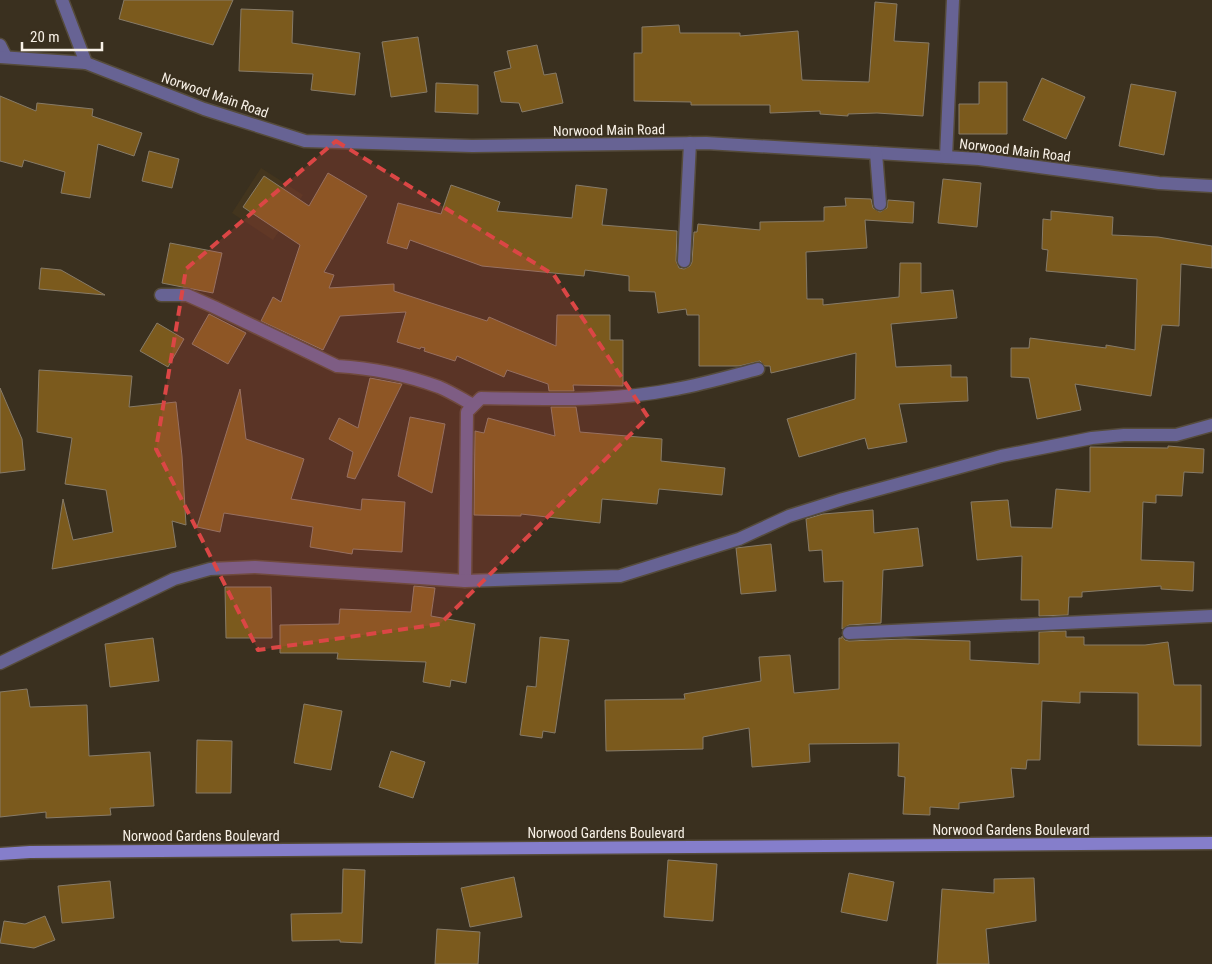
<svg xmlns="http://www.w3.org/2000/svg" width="1212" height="964" viewBox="0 0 1212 964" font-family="'Roboto Condensed',sans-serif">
<rect width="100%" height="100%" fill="#3a301f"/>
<!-- built -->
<path fill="#43351e" d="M261,168L303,195L273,240L232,213Z"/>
<!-- building -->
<g fill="#7b5a1d" stroke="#877b68">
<path d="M124,0H233L213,45L119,19Z"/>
<path d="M875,2L897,4L894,41L929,43L923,116L877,113L848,114V116L820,114V111L770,113V105H691V102L634,101V53H642V27L679,25L680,33H740V36L798,31L802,80L869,82Z"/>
<path d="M241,9L293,11L292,43L360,53L355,95L311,90L313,74L239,71Z"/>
<path d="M418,37L427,92L391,97L382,42Z"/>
<path d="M537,45L544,75L556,73L563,103L522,112L519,103L501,102L494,72L511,68L507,51Z"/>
<path d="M1042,78L1085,97L1066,139L1023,120Z"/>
<path d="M979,82H1007V134H959V104H979Z"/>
<path d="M436,83L478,85V114L435,112Z"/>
<path d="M1131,84L1176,92L1164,155L1119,146Z"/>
<path d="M0,96L36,111L37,103L93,109L92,116L142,133L134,156L98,144L90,198L61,193L65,172L24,160L22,167L0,161Z"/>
<path d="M149,151L179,159L172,188L142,181Z"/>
<path d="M328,173L367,196L324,272L334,275L329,288L394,284V291L487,321L489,317L556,346L557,315H610V340H623V386L573,385L574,391H549L548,384L507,370L504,377L457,356L455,361L424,351L425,348L421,347L420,349L397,342L406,312L340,316L323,350L261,321L273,297L281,302L300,245L243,207L264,176L309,206Z"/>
<path d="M943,179L981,183L977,227L938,223Z"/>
<path d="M451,185L500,202L497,211L572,218L576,185L607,189L602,225L677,231L676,261L679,268L684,269L690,266L692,262L694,232H697L698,224L760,230V222L824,221V207L846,206L845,198L871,199L873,208L880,212L887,208L888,200L914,202L913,223L865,220L867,248L806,252L807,299H823V305L899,297L900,263H921V293L953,290L957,318L891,324L896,367L951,365V377H967L968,401L899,404L907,442L868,449L865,438L799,457L787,419L855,399L856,353L771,373L770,366H765L760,361L739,366H699V315H687L686,309L658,313L655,292L629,291V276L585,270L584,276L482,266L410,240L407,249L387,243L398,203L441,214Z"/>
<path d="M1051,211L1113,217L1112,235L1158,237L1212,246V268L1181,264L1179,326L1162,325L1151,396L1075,384L1081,410L1037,419L1029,378L1011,377V348H1029L1030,338L1106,348V345L1135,350L1137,279L1046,271L1048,250L1042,249L1043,219L1051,220Z"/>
<path d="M170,243L222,253L213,293L162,283Z"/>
<path d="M41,268L61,270L105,295L39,289Z"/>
<path d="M209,314L246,333L228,364L192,344Z"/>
<path d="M157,323L184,339L168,367L140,351Z"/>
<path d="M39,370L132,376L129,407L176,402L182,456L186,525L172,521L176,547L52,569L63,499L73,540L113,532L106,490L65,484L72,438L37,432Z"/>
<path d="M370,378L402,384L355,479L347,477L353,452L329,439L339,418L358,428Z"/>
<path d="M0,388L22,439L25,470L0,473Z"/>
<path d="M240,389L246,439L304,459L291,499L361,510L362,499L405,502L402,552L353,549L352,554L310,547L313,527L224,513L220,532L197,527Z"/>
<path d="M551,407H576L580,432L662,439L661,461L725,468L722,495L659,489L657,504L602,499L600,523L521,514V516L474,515L475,431L484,433L488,418L555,436Z"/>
<path d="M410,417L445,424L432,493L398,476Z"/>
<path d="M1168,446L1204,449L1203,473L1184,472L1182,496L1156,495V503L1143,502L1141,560L1194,562L1193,591L1161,589V586L1082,592V597H1069L1068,615L1039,616V600H1021L1022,556L977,560L971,502L1008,500L1011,527L1052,528L1056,489L1090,492V447L1168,448Z"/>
<path d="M873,510L874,533L918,528L923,566L883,570L881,623L849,625L842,629L843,581L824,582L822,550L809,551L806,519L823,514Z"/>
<path d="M771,544L776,591L741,594L736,548Z"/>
<path d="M414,586L435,588L431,616L475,624L466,683L451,680L450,687L423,682L426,662L337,659L338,653H280V625L339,624L340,609L411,612Z"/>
<path d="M225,587H271L272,638H226Z"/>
<path d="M1066,631V637H1084V645H1145L1168,642L1174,685H1201V746L1138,745V693L1080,692V703L1042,701L1040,760H1027L1026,769L1011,768L1014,797L959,803V809L930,807V815L903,814L905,777L898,776L899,743L809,744L810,762L752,767L749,728L703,737V749L606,751L605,700L685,699L684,694L761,681L759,657L790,655L794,693L839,689V638H842V636L845,640L849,641L905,639L970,641V660L1039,664V632Z"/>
<path d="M540,637L569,640L555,733L543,731L542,738L520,735L527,686L536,687Z"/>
<path d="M153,638L159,681L110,687L105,644Z"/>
<path d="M27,689L30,707L87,705L89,756L150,752L154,806L110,808L111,815L46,818V812L0,817V692Z"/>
<path d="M304,704L342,711L331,770L294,763Z"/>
<path d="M197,740L232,741L231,793H196Z"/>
<path d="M391,751L425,762L413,798L379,787Z"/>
<path d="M668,860L717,864L713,921L664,917Z"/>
<path d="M343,869L365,870L362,943L340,942V940L292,941L291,914L342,913Z"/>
<path d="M849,873L894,882L887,921L841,912Z"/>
<path d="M514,877L522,917L470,927L461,888Z"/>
<path d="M1034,878L1036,921L986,929L989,964H937L942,889L994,893V879Z"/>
<path d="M110,881L114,918L62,923L58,886Z"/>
<path d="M45,916L55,940L34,948L0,943L4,921L25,924Z"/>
<path d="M437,929L480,932L478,964H435Z"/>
</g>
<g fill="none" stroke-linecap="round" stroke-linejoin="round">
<!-- street casing -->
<g stroke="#554b3b" stroke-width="15">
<g id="street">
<path d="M62,0L86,63L204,109L305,141L472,146L706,143L979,159L1159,183L1212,186"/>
<path d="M0,45L6,57"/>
<path d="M0,57L86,63"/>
<path d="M876,153L880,204"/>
<path d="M946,157L953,0"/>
<path d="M684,261L690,143"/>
<path d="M161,295H187L214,307L337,366C372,368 406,375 439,387C451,392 462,399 473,405"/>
<path d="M465,581L467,412L481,398C546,399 612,402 676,389C704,384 731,376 758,369"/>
<path d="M849,633L1212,616"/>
<path d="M0,663L174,579L210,569L255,567L465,581L620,576L739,539L789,516L843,499L1001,456L1092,438L1124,435H1176L1212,425"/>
</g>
</g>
<!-- secondary casing -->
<g stroke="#554b3b" stroke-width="15">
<path id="secondary" d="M0,854L30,852L1212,843"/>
</g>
<!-- street -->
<use href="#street" stroke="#676394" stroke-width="12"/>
<!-- secondary -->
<use href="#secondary" stroke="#857ecb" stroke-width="12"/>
</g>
<!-- marked area -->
<path fill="#db4645" fill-opacity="0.2" stroke="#db4645" stroke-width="4" stroke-dasharray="10 6" stroke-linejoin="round" d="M336,141L554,275L648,417L440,624L258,650L156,449L186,269Z"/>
<g text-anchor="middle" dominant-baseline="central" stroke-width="4" stroke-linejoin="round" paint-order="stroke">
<!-- street labels -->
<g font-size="14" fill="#f8f1e7" stroke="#3a301f">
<text transform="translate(215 95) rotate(19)">Norwood Main Road</text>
<text transform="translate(609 130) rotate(-1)">Norwood Main Road</text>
<text transform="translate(1015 150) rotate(7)">Norwood Main Road</text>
<text x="1011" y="830">Norwood Gardens Boulevard</text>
<text x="606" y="833">Norwood Gardens Boulevard</text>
<text x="201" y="836">Norwood Gardens Boulevard</text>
</g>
</g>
<!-- scale -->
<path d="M22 42v8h80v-8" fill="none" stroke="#f8f1e7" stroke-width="2.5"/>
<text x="30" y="42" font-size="15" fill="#f8f1e7" stroke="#3a301f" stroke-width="4" paint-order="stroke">20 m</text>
</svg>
